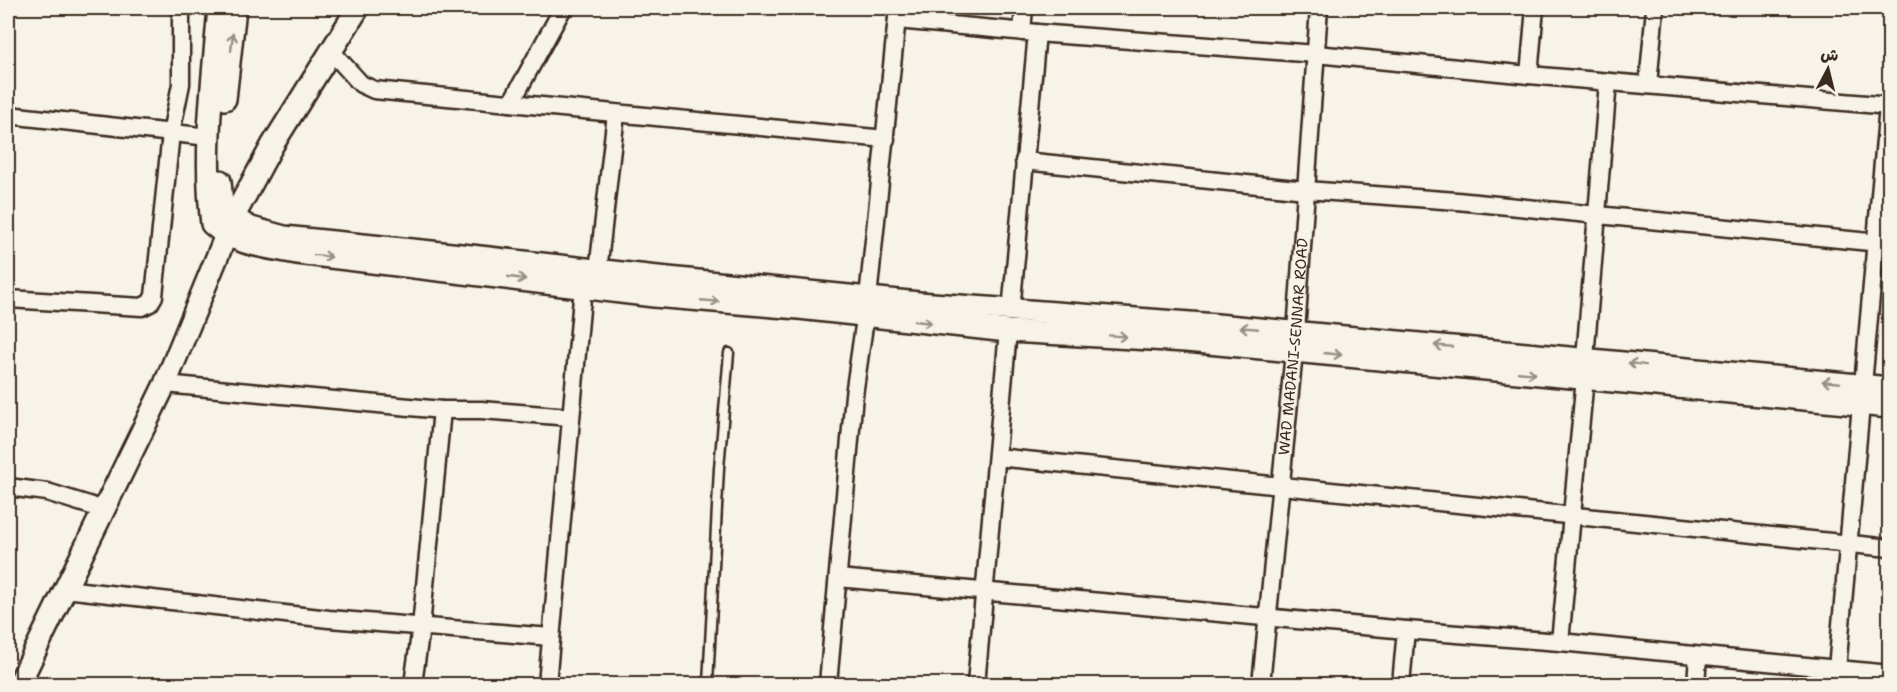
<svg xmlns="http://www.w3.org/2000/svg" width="1897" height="692" viewBox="0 0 1897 692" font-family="'Shantell Sans','Playpen Sans Arabic',sans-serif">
<rect width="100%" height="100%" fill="#f7f3e8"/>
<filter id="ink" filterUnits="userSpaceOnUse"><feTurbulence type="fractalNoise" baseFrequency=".0167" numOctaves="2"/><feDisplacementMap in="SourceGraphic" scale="12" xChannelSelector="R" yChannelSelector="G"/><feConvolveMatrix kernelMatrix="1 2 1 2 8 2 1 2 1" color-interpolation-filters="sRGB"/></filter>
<g filter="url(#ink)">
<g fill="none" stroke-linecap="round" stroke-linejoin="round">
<!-- service casing -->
<g stroke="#3b2a1e" stroke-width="13">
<path id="service" d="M708,684L719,468L729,353"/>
</g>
<!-- minor casing -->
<g stroke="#3b2a1e" stroke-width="21">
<g id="minor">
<path d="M897,20L1037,33L1316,54L1529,75L1890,106"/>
<path d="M1022,32L1024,8"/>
<path d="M331,51L361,84L374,90L886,139"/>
<path d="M1529,75L1535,8"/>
<path d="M1648,85L1655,8"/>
<path d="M511,103L563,8"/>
<path d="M8,115L209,137"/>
<path d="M1024,161L1306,190L1457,201L1890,244"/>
<path d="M598,271L616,114"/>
<path d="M8,299L142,307L150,303L154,296L171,133L181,84V8"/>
<path d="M1011,311L1037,33"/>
<path d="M1585,358L1608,82"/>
<path d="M165,384L442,410H481L570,417"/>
<path d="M1863,385L1888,106"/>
<path d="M997,457L1890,548"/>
<path d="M8,487L47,492L92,506"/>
<path d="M838,578L1406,630L1560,642L1890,674"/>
<path d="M65,589L329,619L551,637"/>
<path d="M1560,642L1585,378"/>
<path d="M1837,669L1861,405"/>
<path d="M413,684L421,627L442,410"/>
<path d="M547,684L583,287"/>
<path d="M828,684L854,395L868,298L898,8"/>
<path d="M976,684L1008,331"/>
<path id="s1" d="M1261,684L1296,332L1319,8"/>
<path d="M1401,684L1406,630"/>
<path d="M1696,684L1698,656"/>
</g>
</g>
<!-- tertiary casing -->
<g stroke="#3b2a1e" stroke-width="26">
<g id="tertiary">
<path d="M219,8C213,79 203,152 212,224C235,245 268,247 297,253L654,296L799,308L1008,331L1186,341L1890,407"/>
<path d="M225,99L235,8"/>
<path d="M220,181L222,205L233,218L251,228L284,237L471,256L648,276L919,303L1217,325L1890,388"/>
<path d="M19,684L165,384L233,218L273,144L358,8"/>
</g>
</g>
<!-- service -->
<use href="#service" stroke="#f7f3e8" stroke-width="8"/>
<!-- minor -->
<use href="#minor" stroke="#f7f3e8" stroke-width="16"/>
<!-- tertiary -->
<use href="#tertiary" stroke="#f7f3e8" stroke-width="21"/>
</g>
<!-- one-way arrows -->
<defs><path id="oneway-shaft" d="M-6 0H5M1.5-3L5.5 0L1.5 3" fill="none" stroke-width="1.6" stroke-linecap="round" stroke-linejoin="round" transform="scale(1.5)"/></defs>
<g stroke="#998e83">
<use href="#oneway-shaft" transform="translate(232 42) rotate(-84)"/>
<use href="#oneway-shaft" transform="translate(323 256) rotate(7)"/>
<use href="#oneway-shaft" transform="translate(517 278) rotate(8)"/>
<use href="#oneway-shaft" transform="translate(710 301) rotate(5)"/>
<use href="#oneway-shaft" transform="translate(923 322) rotate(6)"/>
<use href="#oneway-shaft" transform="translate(1249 328) rotate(-175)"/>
<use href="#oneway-shaft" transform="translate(1118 336) rotate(4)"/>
<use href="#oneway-shaft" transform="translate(1443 346) rotate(-175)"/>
<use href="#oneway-shaft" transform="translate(1333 354) rotate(6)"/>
<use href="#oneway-shaft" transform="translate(1637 364) rotate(-173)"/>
<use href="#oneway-shaft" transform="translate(1527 373) rotate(5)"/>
<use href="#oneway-shaft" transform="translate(1831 382) rotate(-175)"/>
</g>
</g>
<g text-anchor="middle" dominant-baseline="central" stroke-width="6" stroke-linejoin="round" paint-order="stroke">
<!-- street labels -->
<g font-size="15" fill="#3b2a1e" stroke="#f7f3e8">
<text stroke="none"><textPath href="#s1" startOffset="339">WAD MADANI-SENNAR ROAD</textPath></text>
</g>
</g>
<!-- margin -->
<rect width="1897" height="692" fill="none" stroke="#f7f3e8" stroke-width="30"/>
<rect x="15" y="15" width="1867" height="662" fill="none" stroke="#3b2a1e" stroke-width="2" filter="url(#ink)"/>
<!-- north arrow -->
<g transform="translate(1828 69) rotate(7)" stroke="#f7f3e8" stroke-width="4.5" paint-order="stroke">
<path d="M0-4.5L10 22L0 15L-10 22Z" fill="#3b2a1e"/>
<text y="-9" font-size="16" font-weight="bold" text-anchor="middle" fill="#3b2a1e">ش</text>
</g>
</svg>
